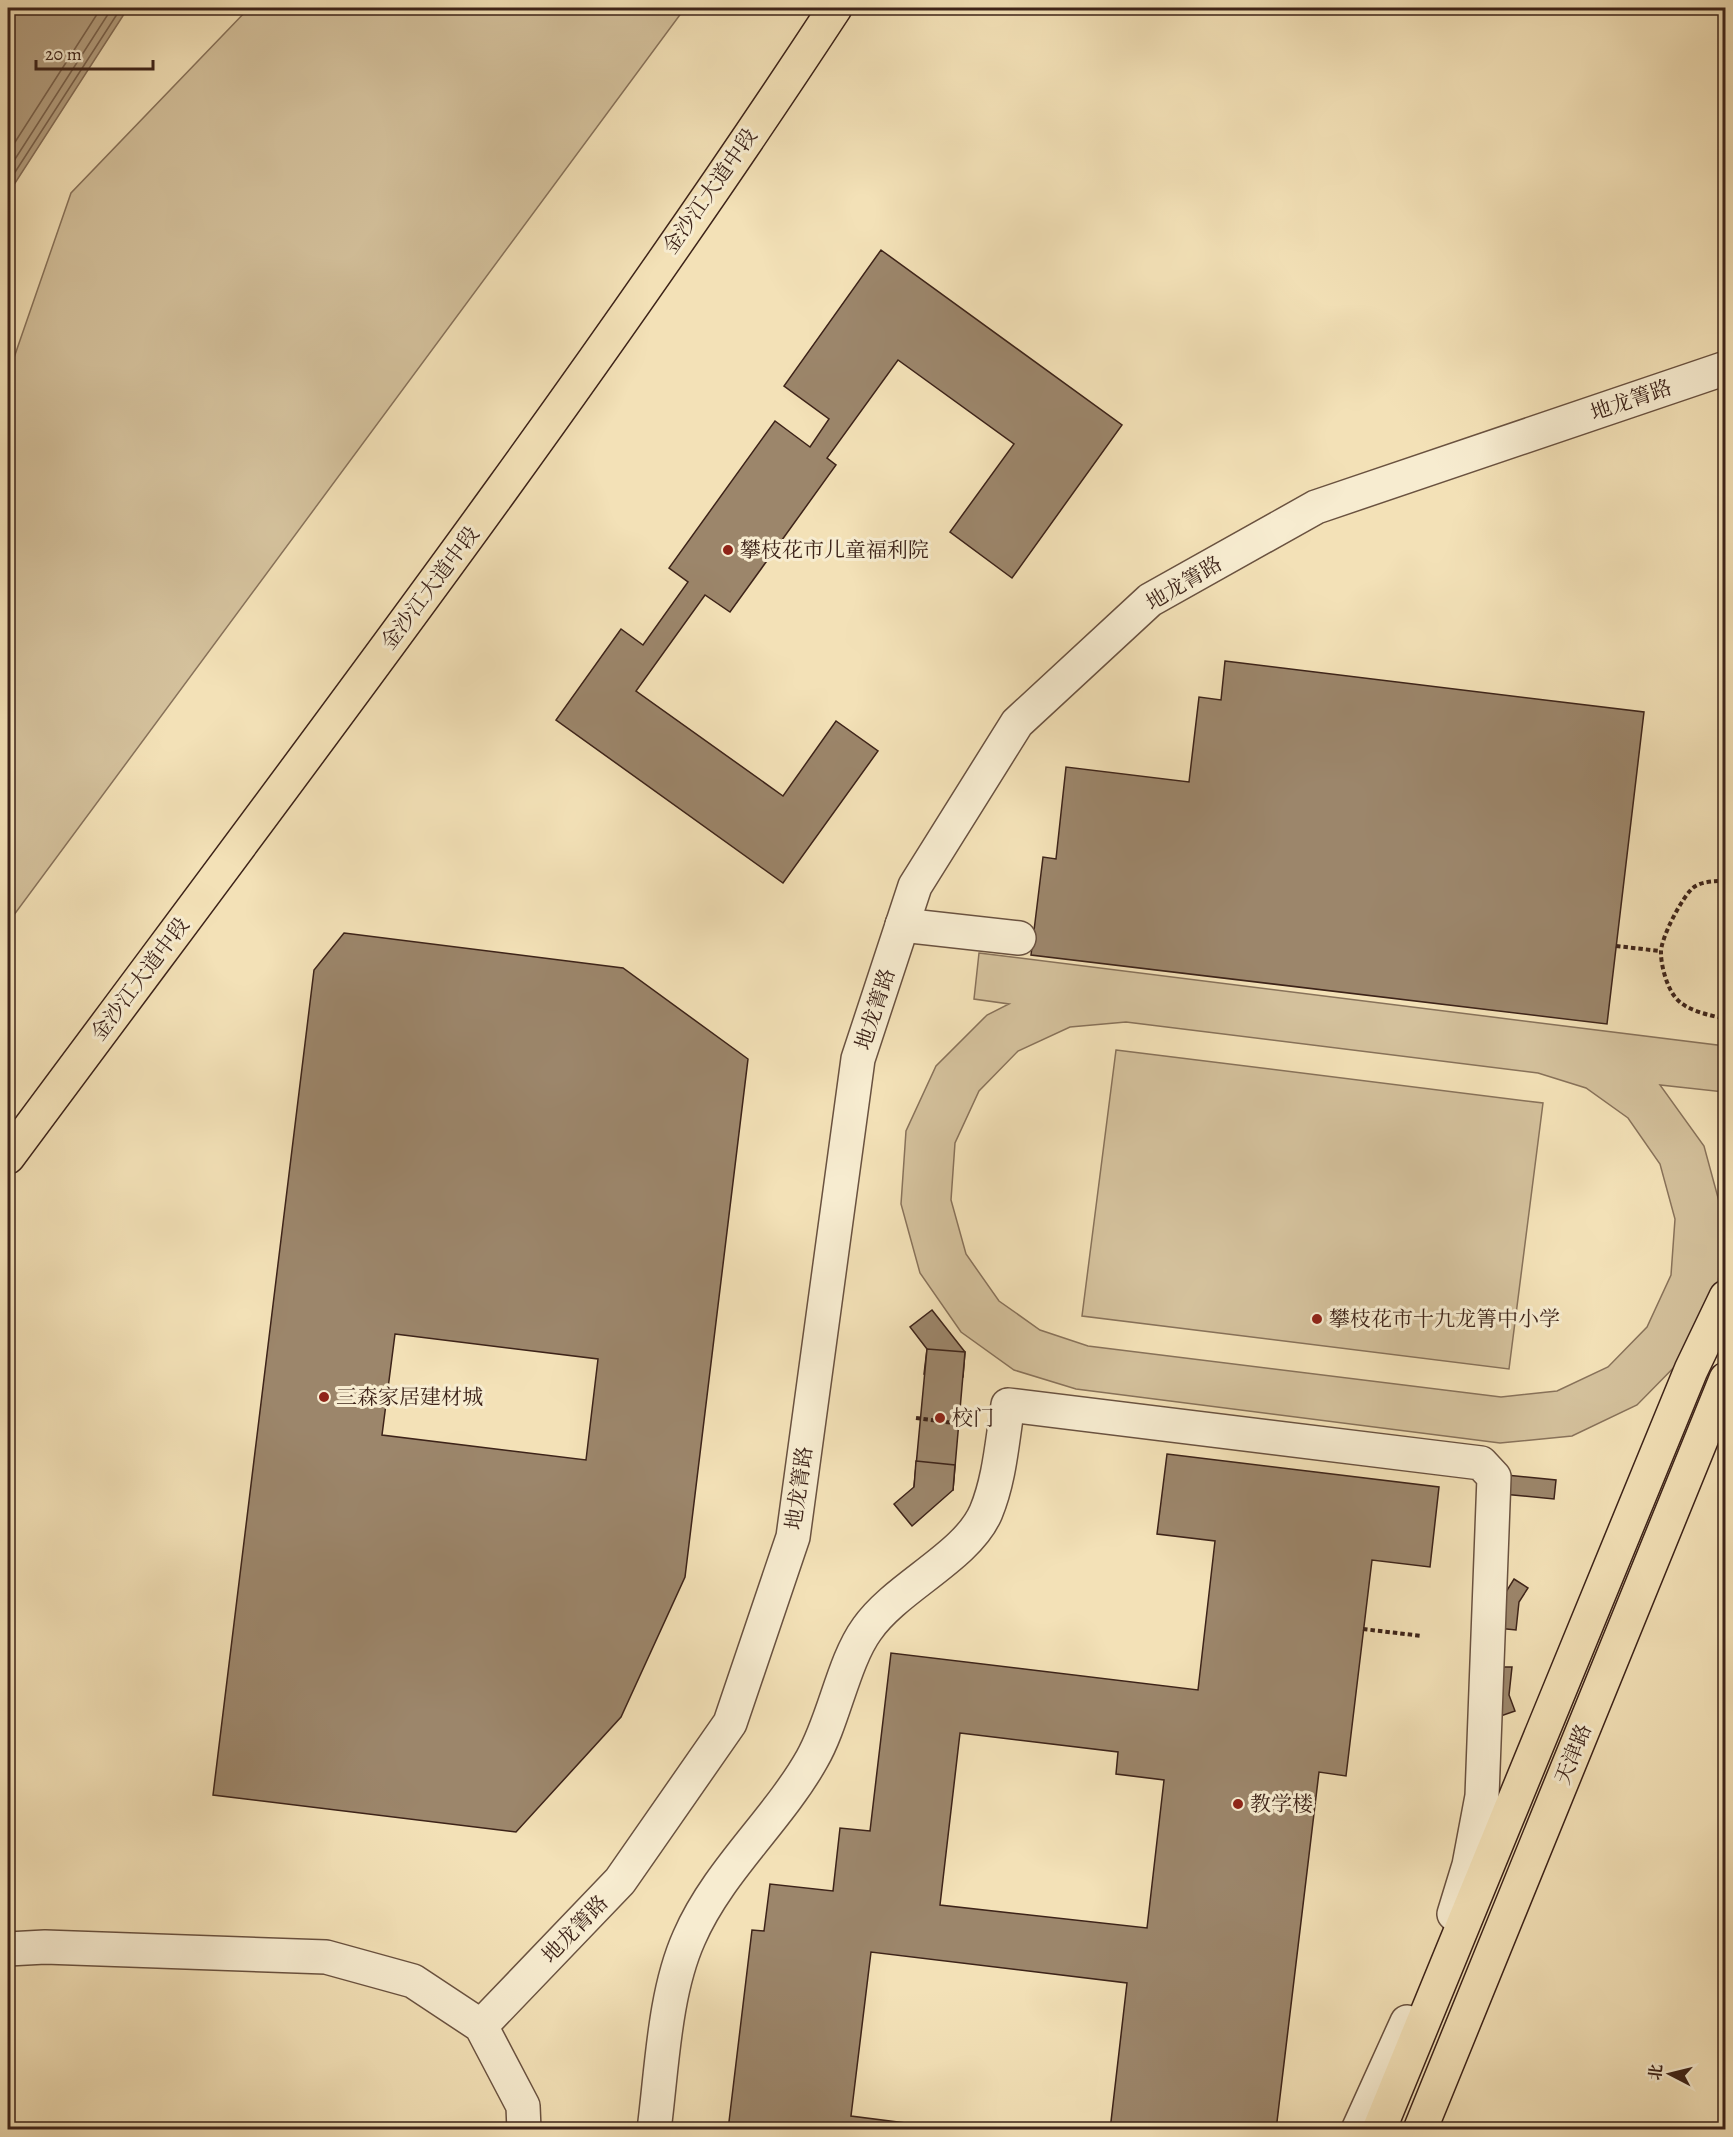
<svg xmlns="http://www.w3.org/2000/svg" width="1733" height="2137" viewBox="0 0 1733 2137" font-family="Alegreya,'Noto Serif SC',serif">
<rect width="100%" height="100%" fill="#f3e1b7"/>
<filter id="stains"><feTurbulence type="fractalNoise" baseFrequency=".00333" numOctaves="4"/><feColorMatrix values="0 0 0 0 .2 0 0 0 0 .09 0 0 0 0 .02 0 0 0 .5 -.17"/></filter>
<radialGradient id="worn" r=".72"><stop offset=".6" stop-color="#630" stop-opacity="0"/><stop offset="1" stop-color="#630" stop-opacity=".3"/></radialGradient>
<!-- green -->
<g fill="#d4c19c" stroke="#88725a" stroke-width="1.5" fill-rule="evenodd">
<path d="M249,8H685L8,923V375L71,193Z"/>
<path d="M979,953L1725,1046L1724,1092L1660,1085L1704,1146L1723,1216L1718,1287L1688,1353L1637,1405L1572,1436L1500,1443L1076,1389L1014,1370L961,1332L920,1273L901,1204L906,1131L936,1066L987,1015L1009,1004L974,999ZM1126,1022L1538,1073L1586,1088L1628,1118L1660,1164L1675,1219L1671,1275L1647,1327L1608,1367L1557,1391L1501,1397L1088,1346L1040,1330L999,1301L966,1254L951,1200L955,1143L979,1091L1018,1051L1070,1027Z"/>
<path d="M1116,1050L1543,1103L1509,1369L1082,1316Z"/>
</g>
<!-- water -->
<path fill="#b5a081" stroke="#856e57" stroke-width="1.5" d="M8,8H128L8,194Z"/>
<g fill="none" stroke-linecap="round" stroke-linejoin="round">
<!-- shore -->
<g stroke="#79624d" stroke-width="1.5">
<path d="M8,153L101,8"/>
<path d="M8,170L112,8"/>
<path d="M8,183L121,8"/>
</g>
</g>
<!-- building -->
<g fill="#9c866b" stroke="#3d2319" stroke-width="1.5" fill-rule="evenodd">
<path d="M881,250L1122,425L1012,578L950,532L1014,444L898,360L827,458L836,465L730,612L705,595L636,691L783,796L836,721L878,751L783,883L556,720L621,629L643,645L688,582L669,568L775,421L810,447L829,419L784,386Z"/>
<path d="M1225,661L1644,712L1607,1024L1031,955L1043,857L1056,859L1066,767L1189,782L1199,697L1221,700Z"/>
<path d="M344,933L623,968L748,1059L685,1577L621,1717L516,1832L213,1795L314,970ZM395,1334L598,1359L586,1460L382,1435Z"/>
<path d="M932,1310L965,1352L963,1377L924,1374L927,1349L910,1327Z"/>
<path d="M927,1349L965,1352L953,1490L914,1487Z"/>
<path d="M1167,1454L1439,1487L1430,1567L1372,1560L1346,1776L1319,1772L1276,2130H1110L1127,1983L871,1952L851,2116L961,2130H728L752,1930L764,1931L770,1884L833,1891L840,1828L870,1831L891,1653L1198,1690L1215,1541L1157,1534ZM960,1733L1118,1752L1116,1774L1164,1780L1147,1928L940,1905Z"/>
<path d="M916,1461L955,1465L953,1490L912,1526L894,1504L914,1487Z"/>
<path d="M1506,1475L1556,1480L1554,1499L1503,1494Z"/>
<path d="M1514,1579L1528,1588L1519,1602L1516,1630L1497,1628L1501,1600Z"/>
<path d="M1503,1667H1512L1509,1695L1515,1711L1498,1717Z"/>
</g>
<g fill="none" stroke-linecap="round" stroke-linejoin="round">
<!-- minor casing -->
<g stroke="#6a5240" stroke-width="36">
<g id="minor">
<path d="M902,925L1019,938"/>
<path d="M8,1949L45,1947L326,1957L413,1981L481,2026L523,2106L524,2130"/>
<path d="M481,2026L620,1881L730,1723L793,1537L858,1059L915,886L1017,723L1150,600L1316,507L1726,368"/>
<path d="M654,2130C662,2069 664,1994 689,1938C718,1871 777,1821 812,1759C834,1721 843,1662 867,1629C896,1587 967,1557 986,1512C1000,1478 1002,1441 1008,1405L1481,1463L1494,1477L1482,1796L1469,1865L1454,1914"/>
<path d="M1358,2130L1407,2022"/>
</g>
</g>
<!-- major casing -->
<g stroke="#3d2319" stroke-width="36">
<g id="major">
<path d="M8,1157C289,778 576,403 835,8"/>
<path d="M1379,2130L1691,1370L1726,1297"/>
<path d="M1420,2130L1726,1379"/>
</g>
</g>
<!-- path -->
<g stroke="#3d2319" stroke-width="4" stroke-dasharray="4.5 3" stroke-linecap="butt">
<path d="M1726,881C1715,881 1703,881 1694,887C1683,895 1660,939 1661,953C1661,966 1667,987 1675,997C1686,1011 1709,1015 1726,1019"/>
<path d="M1616,946L1660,951"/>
<path d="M1726,1174V1199"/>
<path d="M916,1418L968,1425"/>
<path d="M1363,1629L1422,1636"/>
</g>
<!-- minor -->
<use href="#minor" stroke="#f7ecd0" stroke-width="33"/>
<!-- major -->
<use href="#major" stroke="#f3e1b7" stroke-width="33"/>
</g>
<!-- markers -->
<g fill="#8f2418" stroke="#f7ecd0" stroke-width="2">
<circle cx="728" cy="550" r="6"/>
<circle cx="1317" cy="1319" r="6"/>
<circle cx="324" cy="1397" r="6"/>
<circle cx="940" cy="1418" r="6"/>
<circle cx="1238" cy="1804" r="6"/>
</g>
<g text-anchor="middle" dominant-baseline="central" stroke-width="6" stroke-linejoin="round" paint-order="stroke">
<!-- street labels -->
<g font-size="21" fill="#3d2319" stroke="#f7ecd0">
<text transform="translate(710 191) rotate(-55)">金沙江大道中段</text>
<text transform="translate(1631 400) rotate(-19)">地龙箐路</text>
<text transform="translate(1184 583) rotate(-31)">地龙箐路</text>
<text transform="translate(430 588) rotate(-53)">金沙江大道中段</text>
<text transform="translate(140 979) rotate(-53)">金沙江大道中段</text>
<text transform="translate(875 1009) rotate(-72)">地龙箐路</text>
<text transform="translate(799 1488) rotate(-82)">地龙箐路</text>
<text transform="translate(1573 1754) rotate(-68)">天津路</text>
<text transform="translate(575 1929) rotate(-46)">地龙箐路</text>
</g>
<!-- poi labels -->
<g font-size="21" fill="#3d2319" stroke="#f7ecd0" text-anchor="start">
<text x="740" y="550">攀枝花市儿童福利院</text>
<text x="1329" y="1319">攀枝花市十九龙箐中小学</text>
<text x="336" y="1397">三森家居建材城</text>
<text x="952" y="1418">校门</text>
<text x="1250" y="1804">教学楼</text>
</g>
</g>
<!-- margin -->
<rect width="1733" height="2137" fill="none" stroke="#f3e1b7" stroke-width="30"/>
<rect x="9" y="9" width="1715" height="2119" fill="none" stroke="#3d2319" stroke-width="3"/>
<rect x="15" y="15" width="1703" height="2107" fill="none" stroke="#3d2319" stroke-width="1.5"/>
<!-- north arrow -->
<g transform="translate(1670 2074) rotate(277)" stroke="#f7ecd0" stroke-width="4.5" paint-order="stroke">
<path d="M0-4.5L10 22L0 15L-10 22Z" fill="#3d2319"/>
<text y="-9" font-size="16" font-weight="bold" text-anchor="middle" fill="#3d2319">北</text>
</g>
<!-- scale -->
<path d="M36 60v9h117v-9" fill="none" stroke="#3d2319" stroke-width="3"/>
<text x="45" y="60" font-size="18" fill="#3d2319" stroke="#f7ecd0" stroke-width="4.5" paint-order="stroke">20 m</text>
<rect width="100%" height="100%" filter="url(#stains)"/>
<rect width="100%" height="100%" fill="url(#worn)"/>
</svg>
